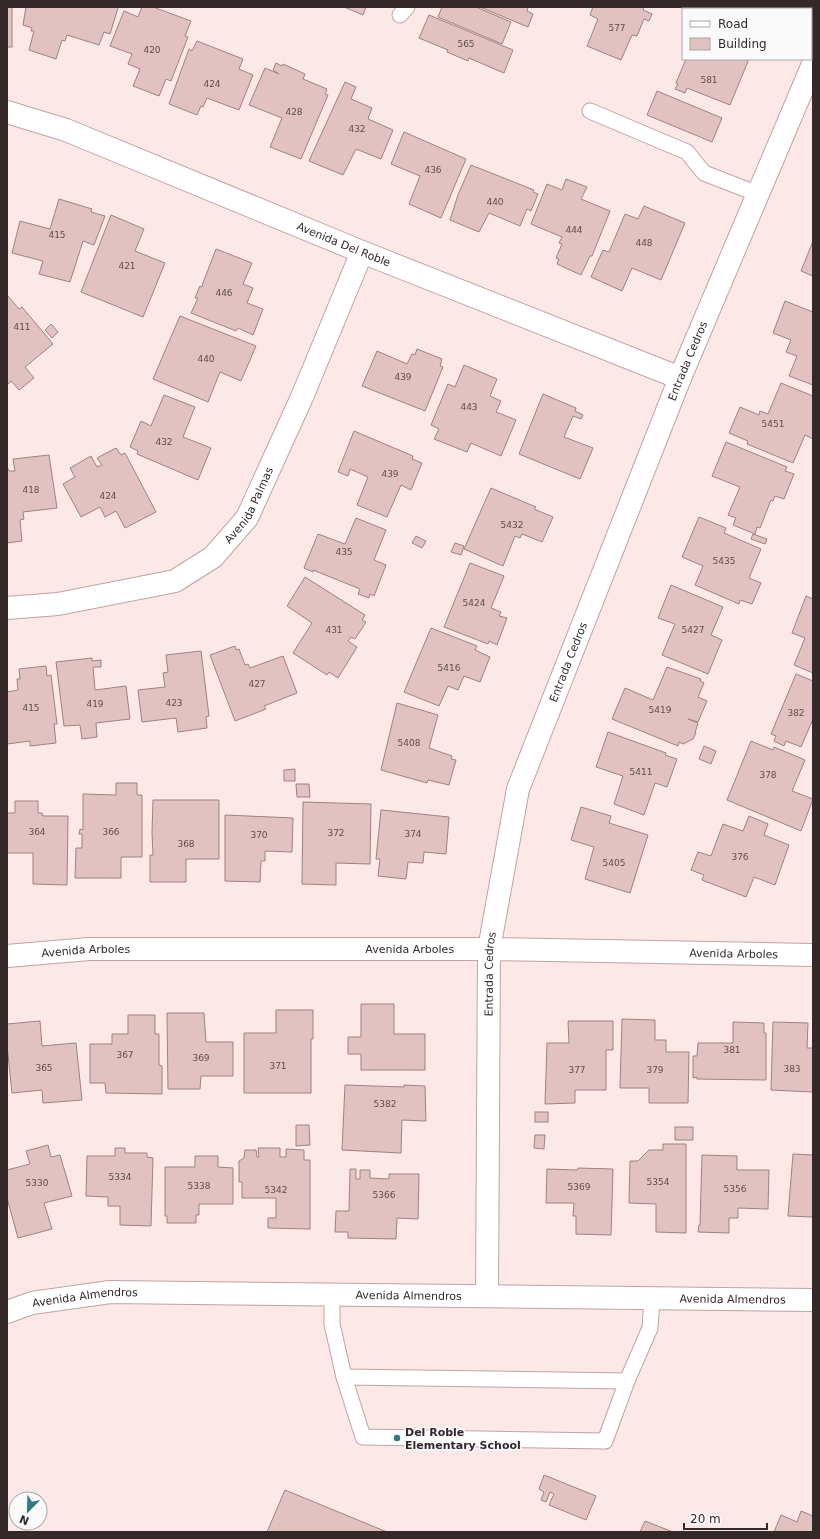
<svg xmlns="http://www.w3.org/2000/svg" width="820" height="1539" viewBox="0 0 820 1539" font-family="'DejaVu Sans',sans-serif">
<rect width="100%" height="100%" fill="#fce8e7"/>
<!-- building -->
<g fill="#e1c2c1" stroke="#9e8281">
<rect x="7" y="7" width="5" height="40"/>
<path d="M26,7H116L118,8L110,34L104,32L99,45L67,35L65,41L62,40L56,59L29,50L34,31H31L32,28L23,25Z"/>
<path d="M142,7H153L191,21L185,36L188,37L171,81L166,79L159,96L133,86L140,69L128,64L132,54L110,46L124,11L138,17Z"/>
<path d="M344,7H366L363,15Z"/>
<path d="M442,7H476L511,22L502,44L438,17Z"/>
<path d="M480,7H528L527,11L533,14L528,27Z"/>
<path d="M593,7H644L643,10L652,14L649,21L644,19L637,36L632,35L621,60L587,46L598,19L590,15Z"/>
<path d="M705,7H775L774,9H705Z"/>
<path d="M429,15L513,50L504,73L469,58L468,61L447,52L448,50L419,38Z"/>
<path d="M197,41L243,59L239,69L253,75L239,110L207,98L203,107L201,106L197,115L169,104L189,49L192,51Z"/>
<path d="M686,59H749L730,105L687,88L685,93L675,89L678,84L676,83Z"/>
<path d="M276,63L282,66L283,64L305,74L303,79L327,89L325,94L328,95L301,159L270,147L282,118L249,105L265,68L279,74L273,70Z"/>
<path d="M345,82L356,87L351,99L372,108L368,119L393,130L381,159L356,149L343,175L309,161Z"/>
<path d="M657,91L722,118L712,142L647,115Z"/>
<path d="M404,132L466,159L441,218L409,204L420,176L391,164Z"/>
<path d="M471,165L534,190L533,192L538,194L531,211L527,209L520,226L489,213L479,232L450,220L458,195Z"/>
<path d="M566,179L587,187L581,199L610,211L592,256H590L581,275L557,264L559,259L556,258L562,244L559,243L562,237L531,224L547,184L562,190Z"/>
<path d="M59,199L92,209L91,212L105,216L94,245L83,241L70,282L39,274L43,261L12,253L20,221L50,229Z"/>
<path d="M644,206L685,223L661,280L632,268L622,291L591,277L603,250L609,252L625,214L638,219Z"/>
<path d="M111,215L144,229L135,251L165,263L143,317L81,292Z"/>
<path d="M813,241V276L801,271Z"/>
<path d="M216,249L252,263L243,284L253,288L247,303L263,309L253,335L238,328L236,331L191,313L198,298H195L200,286L202,287L203,283Z"/>
<path d="M7,295L19,309L22,307L53,344L25,367L34,378L19,390L11,381L7,385Z"/>
<path d="M785,301L813,312V385L789,376L797,356L786,352L791,340L773,333Z"/>
<path d="M180,316L256,346L241,381L220,372L208,402L153,379Z"/>
<path d="M51,324L58,332L52,338L45,330Z"/>
<path d="M417,349L442,359L440,366L443,367L425,411L362,386L377,351L407,364L412,354L415,355Z"/>
<path d="M464,365L497,379L490,396L501,401L496,412L516,420L501,456L471,443L467,452L434,439L439,429L431,425L448,384L455,387Z"/>
<path d="M781,383L813,396V439L805,435L793,463L747,444L748,441L729,433L740,407L759,415L760,411L768,414Z"/>
<path d="M543,394L576,408L575,411L583,415L581,419L573,416L564,437L593,448L580,479L519,454Z"/>
<path d="M164,395L195,407L183,437L211,448L198,480L137,454L138,451L130,447L141,421L151,426Z"/>
<path d="M354,431L413,456L412,459L422,463L411,490L401,485L387,517L357,505L368,477L350,469L348,476L338,472Z"/>
<path d="M726,442L787,467L785,471L794,474L784,499L775,496L773,501L771,500L760,528L757,527L755,534L733,525L736,518L728,515L740,487L712,476Z"/>
<path d="M116,448L121,455L125,453L156,512L125,528L116,511L105,517L100,507L81,517L63,484L75,477L70,468L91,456L97,467L102,465L97,458Z"/>
<path d="M49,455L57,508L23,512L24,519L20,520L22,541L7,543V467L9,471H15L13,459Z"/>
<path d="M491,488L536,507L534,509L553,517L542,542L522,534L520,538L515,536L503,566L464,549Z"/>
<path d="M699,517L726,528L724,533L761,549L749,578L761,583L752,604L740,600L739,604L695,585L703,566L682,557Z"/>
<path d="M356,518L386,530L374,560L386,565L374,596L370,594L369,598L358,594L360,589L313,570V572L304,568L318,534L345,544Z"/>
<path d="M753,534L767,539L765,544L751,539Z"/>
<path d="M416,536L426,541L422,548L412,543Z"/>
<path d="M455,543L464,546L461,555L451,552Z"/>
<path d="M470,563L504,576L491,608L501,612L499,616L507,618L497,645L489,641L488,644L444,627Z"/>
<path d="M305,577L365,615L362,620L366,622L355,639L351,637L348,641L357,647L338,678L329,672L327,675L293,653L312,623L287,606Z"/>
<path d="M671,585L723,607L711,635L722,640L708,674L662,655L675,624L658,618Z"/>
<path d="M806,596L813,599V673L794,665L805,638L792,633Z"/>
<path d="M431,628L477,646L475,650L490,657L480,682L464,676L458,690L448,686L439,706L404,692Z"/>
<path d="M235,646L236,650L239,649L245,665L248,664L250,668L283,656L297,693L264,706L266,709L235,721L210,655Z"/>
<path d="M201,651L209,716L206,717L207,728L178,732L176,718L142,722L138,690L165,687L163,673L168,672L166,655Z"/>
<path d="M92,658V661L101,660V667H93L95,690L126,686L130,719L96,723L97,737L82,739L80,725L64,726L56,662Z"/>
<path d="M46,666L47,676L51,675L57,724H54L56,743L30,746V741L7,744V692L18,690L17,679H20L19,669Z"/>
<path d="M667,667L701,679L700,681L704,683L698,697L707,701L698,722L688,719L698,723L695,733H696L693,739L683,744L679,742L678,746L612,719L625,688L653,700Z"/>
<path d="M796,674L813,681V719L801,747L786,741L784,746L774,741L776,736L771,734Z"/>
<path d="M397,703L438,715L429,748L452,756L451,759L456,760L449,785L428,780L427,783L381,770Z"/>
<path d="M608,732L666,753L665,755L677,759L667,787L655,783L644,815L614,804L623,776L596,767Z"/>
<path d="M751,741L773,750L774,747L805,760L792,791L813,799L801,831L727,800Z"/>
<path d="M704,746L716,751L711,764L699,759Z"/>
<path d="M295,769V781H284V770Z"/>
<path d="M116,783H137V795H142V857H121V878H75L76,848H82V834H79L80,829L83,830V794L116,795Z"/>
<path d="M296,784H309L310,797H297Z"/>
<path d="M153,800H219V859H186V882H150V855H153L152,833Z"/>
<path d="M15,801H38V813H42L43,816H68L67,885L33,884V853H7V813H15Z"/>
<path d="M303,802L371,804L370,864L336,863V885L302,884Z"/>
<path d="M581,807L611,816L609,823L648,835L630,893L585,879L594,847L571,840Z"/>
<path d="M381,810L449,817L446,854L424,852L423,863L408,862L406,879L378,876L380,859H376Z"/>
<path d="M225,815L293,818L292,852L265,851V861H261L260,882L225,881Z"/>
<path d="M749,816L768,824L764,835L789,845L775,885L754,877L746,897L702,880L704,875L691,870L698,852L711,856L723,824L743,831Z"/>
<path d="M361,1004H394V1034H425V1070H361V1054H348V1037H361Z"/>
<path d="M276,1010H313V1039H311V1093H244V1033H276Z"/>
<path d="M167,1013H204L206,1042H233V1076H201L200,1089H168Z"/>
<path d="M128,1015H155V1034H159V1065L162,1066V1094L106,1093L105,1083H90V1044H112V1034H128Z"/>
<path d="M622,1019L655,1020V1040H666V1052H689L688,1103H649V1088H620Z"/>
<path d="M40,1021L42,1046L76,1043L82,1100L43,1103L42,1090L12,1093L7,1045V1024Z"/>
<path d="M568,1021H613V1050H606V1090H575V1103L545,1104L547,1043H569Z"/>
<path d="M733,1022L764,1023V1033H766V1080L697,1079V1077L693,1078V1056H697L698,1043H733Z"/>
<path d="M773,1022L808,1023L807,1048H813V1092L771,1090Z"/>
<path d="M345,1085L404,1087V1085L425,1086L426,1121L402,1120L401,1153L342,1150Z"/>
<rect x="535" y="1112" width="13" height="10"/>
<path d="M296,1125H309L310,1145L296,1146Z"/>
<rect x="675" y="1127" width="18" height="13"/>
<path d="M535,1135H545L544,1149L534,1148Z"/>
<path d="M663,1144H686V1233L656,1232V1204L629,1203L630,1161H638L649,1150H663Z"/>
<path d="M48,1145L51,1157L60,1155L72,1196L44,1203L52,1229L18,1238L7,1198V1170L30,1164L26,1151Z"/>
<path d="M115,1148H125V1153H147V1157L153,1158L151,1226L120,1225V1206H108V1197L86,1196L87,1156H115Z"/>
<path d="M258,1148H280V1157H286V1149L304,1150V1160H310V1229L268,1228V1218H276V1198H242V1182H239V1161L244,1158L245,1150H256L257,1157H259Z"/>
<path d="M793,1154L813,1155V1217L788,1216Z"/>
<path d="M702,1155L737,1156V1170H769L768,1209L738,1208V1218H729V1233L698,1232L699,1225H700Z"/>
<path d="M195,1156H218V1167L233,1168V1204H199V1215H196V1223H167V1216H165V1167H195Z"/>
<path d="M578,1168L613,1169L611,1235L576,1234V1216H573L574,1203H546L547,1169L577,1170Z"/>
<path d="M350,1169H356V1179H360V1170H370V1178L389,1179V1174H419L418,1219L397,1218L396,1239L348,1238V1232H335L336,1211H349Z"/>
<path d="M544,1475L596,1496L586,1520L549,1505L554,1494L550,1492L546,1502L541,1500L544,1492L539,1489Z"/>
<path d="M285,1490L387,1532H267Z"/>
<path d="M801,1511L813,1516V1532H774L781,1515L797,1522Z"/>
<path d="M645,1521L673,1532H640Z"/>
</g>
<g fill="none" stroke-linecap="round" stroke-linejoin="round">
<!-- lane casing -->
<g stroke="#c1a3a2" stroke-width="17">
<g id="lane">
<path d="M400,15L407,7"/>
<path d="M590,111L687,152L704,173L758,194"/>
<path d="M332,1294V1324L344,1377L363,1437L605,1441L627,1381L650,1328L652,1298"/>
<path d="M344,1377L627,1381"/>
</g>
</g>
<!-- street casing -->
<g stroke="#c1a3a2" stroke-width="24">
<g id="street">
<path id="s1" d="M7,112L66,130L362,252L680,378"/>
<path id="s2" d="M7,608L58,604L175,581L213,557L247,518L302,397L362,252"/>
<path id="s3" d="M7,956L89,949H489L813,955"/>
<path id="s4" d="M487,1296L489,949L518,789L680,378L813,64"/>
<path id="s5" d="M7,1312L32,1303L110,1292L813,1300"/>
</g>
</g>
<!-- lane -->
<use href="#lane" stroke="#fff" stroke-width="15"/>
<!-- street -->
<use href="#street" stroke="#fff" stroke-width="22"/>
</g>
<!-- markers -->
<circle fill="#337985" stroke="#fafafa" stroke-width="1.5" cx="397" cy="1438" r="4"/>
<g text-anchor="middle" dominant-baseline="central" stroke-width="3.5" stroke-linejoin="round" paint-order="stroke">
<!-- number labels -->
<g font-size="9" fill="#5f4e4e">
<text x="617" y="28">577</text>
<text x="466" y="44">565</text>
<text x="152" y="50">420</text>
<text x="709" y="80">581</text>
<text x="212" y="84">424</text>
<text x="294" y="112">428</text>
<text x="357" y="129">432</text>
<text x="433" y="170">436</text>
<text x="495" y="202">440</text>
<text x="574" y="230">444</text>
<text x="57" y="235">415</text>
<text x="644" y="243">448</text>
<text x="127" y="266">421</text>
<text x="224" y="293">446</text>
<text x="22" y="327">411</text>
<text x="206" y="359">440</text>
<text x="403" y="377">439</text>
<text x="469" y="407">443</text>
<text x="773" y="424">5451</text>
<text x="164" y="442">432</text>
<text x="390" y="474">439</text>
<text x="31" y="490">418</text>
<text x="108" y="496">424</text>
<text x="512" y="525">5432</text>
<text x="344" y="552">435</text>
<text x="724" y="561">5435</text>
<text x="474" y="603">5424</text>
<text x="334" y="630">431</text>
<text x="693" y="630">5427</text>
<text x="449" y="668">5416</text>
<text x="257" y="684">427</text>
<text x="174" y="703">423</text>
<text x="95" y="704">419</text>
<text x="31" y="708">415</text>
<text x="660" y="710">5419</text>
<text x="796" y="713">382</text>
<text x="409" y="743">5408</text>
<text x="641" y="772">5411</text>
<text x="768" y="775">378</text>
<text x="37" y="832">364</text>
<text x="111" y="832">366</text>
<text x="336" y="833">372</text>
<text x="413" y="834">374</text>
<text x="259" y="835">370</text>
<text x="186" y="844">368</text>
<text x="740" y="857">376</text>
<text x="614" y="863">5405</text>
<text x="732" y="1050">381</text>
<text x="125" y="1055">367</text>
<text x="201" y="1058">369</text>
<text x="278" y="1066">371</text>
<text x="44" y="1068">365</text>
<text x="792" y="1069">383</text>
<text x="577" y="1070">377</text>
<text x="655" y="1070">379</text>
<text x="385" y="1104">5382</text>
<text x="120" y="1177">5334</text>
<text x="658" y="1182">5354</text>
<text x="37" y="1183">5330</text>
<text x="199" y="1186">5338</text>
<text x="579" y="1187">5369</text>
<text x="735" y="1189">5356</text>
<text x="276" y="1190">5342</text>
<text x="384" y="1195">5366</text>
</g>
<!-- street labels -->
<g font-size="11" fill="#342828" stroke="#fafafa">
<text stroke="none"><textPath href="#s1" startOffset="362">Avenida Del Roble</textPath></text>
<text stroke="none"><textPath href="#s4" startOffset="970">Entrada Cedros</textPath></text>
<text stroke="none"><textPath href="#s2" startOffset="279">Avenida Palmas</textPath></text>
<text stroke="none"><textPath href="#s4" startOffset="646">Entrada Cedros</textPath></text>
<text stroke="none"><textPath href="#s3" startOffset="403">Avenida Arboles</textPath></text>
<text stroke="none"><textPath href="#s3" startOffset="79">Avenida Arboles</textPath></text>
<text stroke="none"><textPath href="#s3" startOffset="727">Avenida Arboles</textPath></text>
<text stroke="none"><textPath href="#s4" startOffset="322">Entrada Cedros</textPath></text>
<text stroke="none"><textPath href="#s5" startOffset="404">Avenida Almendros</textPath></text>
<text stroke="none"><textPath href="#s5" startOffset="80">Avenida Almendros</textPath></text>
<text stroke="none"><textPath href="#s5" startOffset="728">Avenida Almendros</textPath></text>
</g>
<!-- poi labels -->
<g font-size="11" font-weight="bold" fill="#342828" stroke="#fafafa" text-anchor="start">
<text x="405" y="1432">Del Roble<tspan x="405" dy="13">Elementary School</tspan></text>
</g>
</g>
<!-- border -->
<rect width="820" height="1539" fill="none" stroke="#342828" stroke-width="16"/>
<!-- legend -->
<rect x="682" y="8" width="130" height="52" fill="#fafafa" stroke="#aba6a6"/>
<rect x="690" y="21" width="20" height="6" fill="#ffffff" stroke="#aba6a6"/>
<text x="718" y="28" font-size="12" fill="#342828">Road</text>
<rect x="690" y="38" width="20" height="12" fill="#e1c2c1" stroke="#aba6a6"/>
<text x="718" y="48" font-size="12" fill="#342828">Building</text>
<!-- north arrow -->
<g transform="translate(28 1511) rotate(203)"><circle r="19" fill="#fafafa" stroke="#aba6a6"/>
<path d="M0-3L7 15L0 10L-7 15Z" fill="#337985"/>
<text y="-6" font-size="11" font-weight="bold" text-anchor="middle" fill="#342828">N</text>
</g>
<!-- scale -->
<path d="M684 1523v6h83v-6" fill="none" stroke="#342828" stroke-width="2"/>
<text x="690" y="1523" font-size="12" fill="#342828" stroke="#fafafa" stroke-width="3" paint-order="stroke">20 m</text>
</svg>
